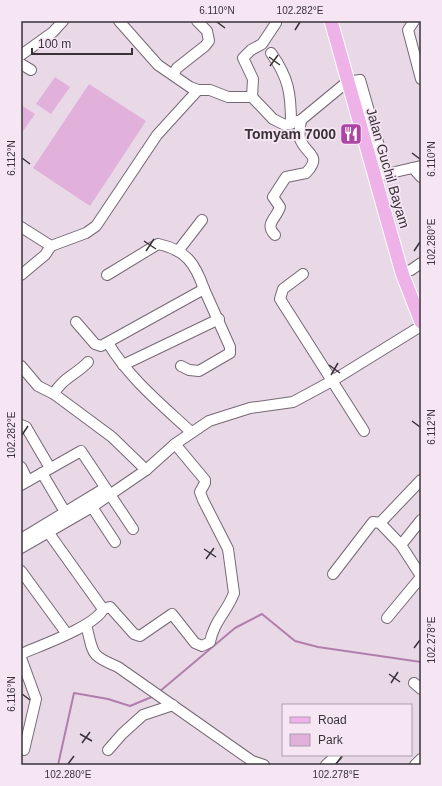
<svg xmlns="http://www.w3.org/2000/svg" width="442" height="786" viewBox="0 0 442 786" font-family="Helvetica,sans-serif">
<rect width="100%" height="100%" fill="#e9d9e7"/>
<!-- green -->
<g fill="#e1b0db">
<path d="M55,77L70,87L51,114L36,104Z"/>
<path d="M89,84L146,121L90,206L33,168Z"/>
<path d="M21,105L35,114L21,134Z"/>
</g>
<g fill="none" stroke-linecap="round" stroke-linejoin="round">
<!-- stream -->
<g stroke="#b17eab" stroke-width="2">
<path d="M159,692L235,628L262,614L295,641L318,647L421,662"/>
<path d="M58,765L74,693L108,699L130,706L154,696"/>
</g>
<!-- minor casing -->
<g stroke="#756874" stroke-width="12">
<g id="minor">
<path d="M119,21L158,65L190,87L198,90H210L228,97H252L273,119L285,125L301,120L347,82L360,80L387,174"/>
<path d="M414,21L408,30L421,79"/>
<path d="M271,53C289,78 291,94 291,124"/>
<path d="M21,55L53,32L63,21"/>
<path d="M21,64L31,70"/>
<path d="M173,75L177,68L205,46L209,41L207,31L197,21"/>
<path d="M252,97L253,79L243,58L251,50L262,44L276,23"/>
<path d="M413,168L421,177"/>
<path d="M382,175L421,166"/>
<path d="M21,227L51,246L86,233L96,226L157,135L198,90"/>
<path d="M275,235C264,224 276,219 280,207L273,197L286,177L306,173C323,155 306,155 300,139C299,133 300,126 301,120"/>
<path d="M178,251L202,220"/>
<path d="M402,273L411,270L421,263"/>
<path d="M303,274L283,289L280,299L364,431"/>
<path d="M21,275L45,255L51,246"/>
<path d="M107,275L158,244C186,250 195,263 204,289"/>
<path d="M76,322L95,344L101,346L204,289L230,347V353L199,371L189,370L181,366"/>
<path d="M108,343C129,378 161,404 191,432"/>
<path d="M123,365L219,319"/>
<path d="M21,366L38,386L54,394L112,437L146,470"/>
<path d="M54,394C61,379 77,374 88,362"/>
<path d="M21,425L26,427L50,468"/>
<path d="M21,467L28,481"/>
<path d="M42,473L65,512"/>
<path d="M21,485L81,451L133,529"/>
<path d="M92,507L115,542"/>
<path d="M421,520L401,545L421,576"/>
<path d="M380,523L421,480"/>
<path d="M48,532L103,609"/>
<path d="M21,539L105,488"/>
<path d="M21,548L92,507L146,470L175,444L209,421L250,408L293,402L332,381L421,326"/>
<path d="M21,571L67,634"/>
<path d="M333,574L373,522L380,523L401,545"/>
<path d="M103,609L110,607L134,634L140,636L172,614L195,643L202,646L210,642C214,621 227,612 234,593L228,549L203,500L200,492L205,483V480L175,444"/>
<path d="M387,618L421,577"/>
<path d="M86,625C94,654 89,655 118,667L252,761L264,765"/>
<path d="M21,654C39,646 96,626 103,609"/>
<path d="M21,658L36,699L24,750"/>
<path d="M414,683L421,689"/>
<path d="M108,750L122,734L143,715L173,705"/>
<path d="M326,765L337,755"/>
<path d="M415,765L421,759"/>
</g>
</g>
<!-- major casing -->
<g stroke="#fff" stroke-width="15">
<path id="major" d="M331,21L402,273L421,322"/>
</g>
<!-- minor -->
<use href="#minor" stroke="#fff" stroke-width="10"/>
<!-- major -->
<use href="#major" stroke="#eeb2e9" stroke-width="13"/>
</g>
<!-- ticks -->
<path fill="none" stroke="#393338" stroke-width="1.5" d="M217,22L225,28M295,30L300,22M269,57L280,65M270,66L278,55M412,153L420,159M22,158L30,164M144,241L156,249M146,251L154,239M414,251L420,242M329,365L340,373M331,375L338,363M412,421L420,427M22,435L28,426M204,549L216,557M206,559L214,548M414,648L420,640M389,674L400,682M391,683L398,672M22,694L30,700M80,734L92,741M82,743L90,732M68,764L74,756M336,764L342,756"/>
<!-- icons -->
<defs>
<g id="restaurant-square" transform="scale(1.15)"><rect x="-9" y="-9" width="18" height="18" rx="4" fill="#ad44a6" stroke="#f6e6f4"/><path d="M-5-6h1v4h1v-4h1v4h1v-4h1v5L-1.5 .5V6h-2V.5L-5-1ZM5-6V6H3V1.5H1.5Q1.5-4 5-6Z" fill="#fff"/></g>
</defs>
<g fill-rule="evenodd">
<use href="#restaurant-square" x="351" y="134"/>
</g>
<g text-anchor="middle" dominant-baseline="central" stroke-width="3.5" stroke-linejoin="round" paint-order="stroke">
<!-- poi labels -->
<g font-size="14" font-weight="bold" fill="#393338" stroke="#f6e6f4" text-anchor="end">
<text x="336" y="134">Tomyam 7000</text>
</g>
<!-- street labels -->
<g font-size="14" fill="#393338" stroke="#f6e6f4">
<text transform="translate(388 168) rotate(74)">Jalan Guchil Bayam</text>
</g>
</g>
<!-- border -->
<rect width="442" height="786" fill="none" stroke="#f6e6f4" stroke-width="44"/>
<!-- legend -->
<rect x="282" y="704" width="130" height="52" fill="#f6e6f4" stroke="#aa9ea9"/>
<rect x="290" y="717" width="20" height="6" fill="#eeb2e9" stroke="#aa9ea9"/>
<text x="318" y="724" font-size="12" fill="#393338">Road</text>
<rect x="290" y="734" width="20" height="12" fill="#e1b0db" stroke="#aa9ea9"/>
<text x="318" y="744" font-size="12" fill="#393338">Park</text>
<!-- scale -->
<path d="M32 48v6h100v-6" fill="none" stroke="#393338" stroke-width="2"/>
<text x="38" y="48" font-size="12" fill="#393338" stroke="#f6e6f4" stroke-width="3" paint-order="stroke">100 m</text>
<rect x="22" y="22" width="398" height="742" fill="none" stroke="#393338" stroke-width="1.5"/>
<g font-size="10" text-anchor="middle" fill="#393338">
<text x="217" y="14">6.110°N</text>
<text x="300" y="14">102.282°E</text>
<text transform="translate(11 158) rotate(-90)" y="4">6.112°N</text>
<text transform="translate(431 159) rotate(-90)" y="4">6.110°N</text>
<text transform="translate(431 242) rotate(-90)" y="4">102.280°E</text>
<text transform="translate(431 427) rotate(-90)" y="4">6.112°N</text>
<text transform="translate(11 435) rotate(-90)" y="4">102.282°E</text>
<text transform="translate(431 640) rotate(-90)" y="4">102.278°E</text>
<text transform="translate(11 694) rotate(-90)" y="4">6.116°N</text>
<text x="68" y="778">102.280°E</text>
<text x="336" y="778">102.278°E</text>
</g>
</svg>
